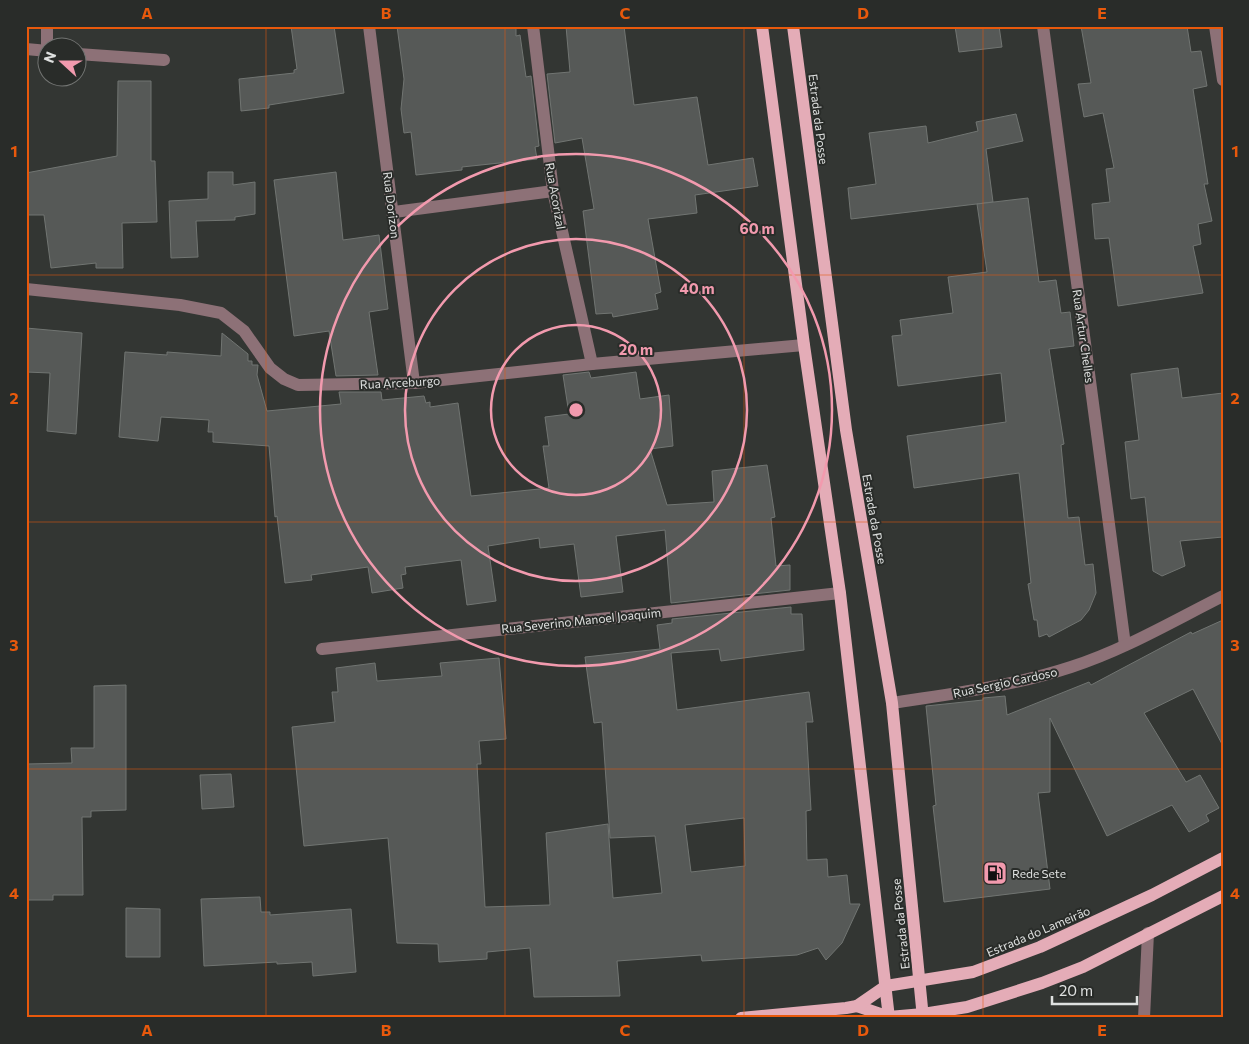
<svg xmlns="http://www.w3.org/2000/svg" width="1249" height="1044" viewBox="0 0 1249 1044" font-family="Commissioner,sans-serif">
<rect width="100%" height="100%" fill="#333633"/>
<!-- building -->
<g fill="#565957" stroke="#717572" fill-rule="evenodd">
<path d="M291,26H334L344,93L269,105V108L241,111L239,79L294,73V70L297,69Z"/>
<path d="M397,26H516V36L520,35L526,77L531,76L539,146L535,147L537,159L462,167V170L416,175L411,132L404,133L401,109L404,79Z"/>
<path d="M566,26H624L634,105L697,97L708,165L753,158L758,186L695,195L697,213L648,219L661,292L655,294L658,309L613,317L612,313L596,314L583,211L594,209L582,138L555,143L547,74L570,72Z"/>
<path d="M955,26H999L1002,47L959,52Z"/>
<path d="M1081,26H1187L1191,52L1201,51L1207,86L1193,89L1208,184H1204L1212,221L1198,224L1201,244L1193,246L1203,293L1118,306L1109,238L1095,239L1092,204L1110,202L1106,169L1114,168L1103,113L1084,117L1078,84L1091,83Z"/>
<path d="M118,81H151V161H155L157,222L122,223L123,268H96V263L51,268L44,215H26V173L117,156Z"/>
<path d="M1016,114L1023,141L986,149L993,202L851,219L848,188L876,184L869,133L926,126L928,143L978,131L976,122Z"/>
<path d="M208,172H233V185L255,182V214L235,217V220L196,221L198,257L171,258L169,201L208,199Z"/>
<path d="M336,172L343,240L379,235L388,309L369,312L378,375L336,376L329,331L294,336L274,180Z"/>
<path d="M1028,198L1039,282L1056,280L1061,313L1070,312L1074,346L1049,349L1064,444L1061,445L1068,518L1079,517L1085,565L1093,564L1096,593L1089,610L1081,620L1049,637L1047,634L1039,637L1037,620H1034L1028,584L1031,583L1019,473L914,488L907,436L1006,422L1001,373L898,386L892,336L902,335L900,320L953,313L948,277L987,272L977,204Z"/>
<path d="M26,328L82,333L76,434L47,431L50,373L26,372Z"/>
<path d="M222,333L248,354V361H252V365H258L257,375L267,411L341,404L339,392H381L382,400L424,396L426,403L430,402V407L458,403L471,496L549,488L543,446H549L545,417L569,414L563,375L589,372L591,378L636,372L640,399L669,395L673,446L650,449L667,505L714,502L712,471L767,465L775,517L771,518L776,566L790,565V590L671,603L665,530L616,536L623,592L581,597L574,544L540,548L539,538L488,546L496,601L467,605L461,560L405,567L406,574L401,575L403,588L372,593L368,567L311,575L312,580L285,583L277,516L275,517L269,446L213,442V432H208L209,420L161,417L158,441L119,437L125,352L167,355V352L221,356Z"/>
<path d="M1178,368L1182,398L1223,393V537L1180,541L1185,566L1162,576L1153,571L1145,497L1131,499L1125,442L1139,440L1131,374Z"/>
<path d="M791,607V614H802L804,650L721,661L719,649L671,653L677,710L809,692L813,722H806L811,810L806,811L807,860L827,859L828,877L847,875L850,904H860L842,943L826,960L818,948L797,955L702,961L701,955L617,961L620,996L534,997L530,948L487,952V959L439,962L438,944L397,943L388,838L304,846L292,727L335,722L332,692H338L336,668L375,663L377,681L442,676L440,663L499,658L506,739L479,741L481,764H477L485,907L550,905L546,833L608,824L613,898L662,893L655,836L610,838L602,722L594,723L585,657L660,649L657,625L672,623V619ZM744,818L745,866L691,872L685,825Z"/>
<path d="M1223,620V746L1193,689L1144,713L1186,782L1200,775L1219,808L1206,815L1209,821L1189,832L1172,805L1107,836L1050,718V792L1038,793L1050,889L944,902L933,806L936,805L926,706L983,700V698L1005,696L1007,715L1089,682L1091,685L1191,632L1192,634Z"/>
<path d="M126,685V810L91,811V817H82L83,895H53V900H26V764L72,763L71,748H94V686Z"/>
<path d="M231,774L234,807L202,809L200,775Z"/>
<path d="M260,897L261,912H270V915L351,909L356,972L313,976L312,962L277,964V962L204,966L201,899Z"/>
<path d="M126,908L160,909V957H126Z"/>
</g>
<g fill="none" stroke-linecap="round" stroke-linejoin="round">
<!-- minor -->
<g stroke="#8d7177" stroke-width="12">
<path d="M47,26V51"/>
<path d="M369,26L414,383"/>
<path d="M533,26L553,191L592,364"/>
<path d="M1043,26L1125,645"/>
<path d="M1215,26L1223,80"/>
<path d="M26,49L48,51"/>
<path d="M78,54L164,60"/>
<path d="M394,212L553,191"/>
<path d="M26,289L180,305L221,313L244,331L270,368L284,379L298,385L414,383L592,364L804,345"/>
<path d="M322,649L840,593"/>
<path d="M892,703C952,694 1013,686 1071,667C1124,650 1173,621 1223,596"/>
<path d="M1144,1018L1148,933"/>
</g>
<!-- major -->
<g stroke="#e4acb7" stroke-width="12">
<path d="M762,26L804,345L840,593L889,1018"/>
<path d="M793,26L846,430L892,703L923,1018"/>
<path d="M857,1006L889,1017L923,1014L967,1007L1042,983L1083,967L1223,896"/>
<path d="M741,1018L846,1008L857,1006L886,986L973,972L1040,947L1152,895L1223,858"/>
</g>
</g>
<!-- grid -->
<path fill="none" stroke="#e8590c" stroke-width="1" stroke-opacity="0.55" d="M266,26V1018M505,26V1018M744,26V1018M983,26V1018M26,275H1223M26,522H1223M26,769H1223"/>
<!-- distance rings -->
<g fill="none" stroke="#f29aae" stroke-width="2.5">
<circle cx="576" cy="410" r="85"/>
<circle cx="576" cy="410" r="171"/>
<circle cx="576" cy="410" r="256"/>
</g>
<!-- icons -->
<defs>
<g id="fuel-square" transform="scale(1.25)"><rect x="-9" y="-9" width="18" height="18" rx="4" fill="#f29aae" stroke="#292c29"/><path d="M-5.5-6h7V0h2V4h1.3V-2.5L3-4.5l.8-.8L6-3V5H2.5V1h-1V6h-7ZM-4.2-4.7v3.2H.2V-4.7Z" fill="#111"/></g>
</defs>
<g fill-rule="evenodd">
<use href="#fuel-square" x="995" y="873"/>
</g>
<g text-anchor="middle" dominant-baseline="central" stroke-width="4" stroke-linejoin="round" paint-order="stroke">
<!-- street labels -->
<g font-size="12" fill="#dfe1e0" stroke="#292c29">
<text transform="translate(819 119) rotate(83)">Estrada da Posse</text>
<text transform="translate(556 196) rotate(80)">Rua Acorizal</text>
<text transform="translate(392 205) rotate(83)">Rua Dorizon</text>
<text transform="translate(1084 336) rotate(82)">Rua Artur Chelles</text>
<text transform="translate(400 382) rotate(-3)">Rua Arceburgo</text>
<text transform="translate(875 519) rotate(80)">Estrada da Posse</text>
<text transform="translate(581 620) rotate(-6)">Rua Severino Manoel Joaquim</text>
<text transform="translate(1005 682) rotate(-12)">Rua Sergio Cardoso</text>
<text transform="translate(900 924) rotate(-96)">Estrada da Posse</text>
<text transform="translate(1038 931) rotate(-23)">Estrada do Lameirão</text>
</g>
<!-- poi labels -->
<g font-size="12" fill="#dfe1e0" stroke="#292c29" text-anchor="start">
<text x="1012" y="873">Rede Sete</text>
</g>
</g>
<circle cx="576" cy="410" r="8" fill="#f29aae" stroke="#292c29" stroke-width="2.5"/>
<g font-size="15" text-anchor="middle" font-weight="bold" fill="#f29aae" stroke="#292c29" stroke-width="4" stroke-linejoin="round" paint-order="stroke">
<text x="757" y="234">60 m</text>
<text x="697" y="294">40 m</text>
<text x="636" y="355">20 m</text>
</g>
<!-- border -->
<rect width="1249" height="1044" fill="none" stroke="#292c29" stroke-width="55"/>
<!-- north arrow -->
<g transform="translate(62 62) rotate(291)"><circle r="24" fill="#292c29" stroke="#727472"/>
<path d="M0-4L9 19L0 12L-9 19Z" fill="#f29aae"/>
<text y="-8" font-size="14" font-weight="bold" text-anchor="middle" fill="#dfe1e0">N</text>
</g>
<!-- scale -->
<path d="M1052 996v8h85v-8" fill="none" stroke="#dfe1e0" stroke-width="2.5"/>
<text x="1059" y="996" font-size="15" fill="#dfe1e0" stroke="#292c29" stroke-width="4" paint-order="stroke">20 m</text>
<rect x="28" y="28" width="1194" height="988" fill="none" stroke="#e8590c" stroke-width="2"/>
<g font-size="16" text-anchor="middle" font-weight="bold" fill="#e8590c">
<text x="147" y="19">A</text>
<text x="386" y="19">B</text>
<text x="625" y="19">C</text>
<text x="863" y="19">D</text>
<text x="1102" y="19">E</text>
<text x="14" y="157">1</text>
<text x="1235" y="157">1</text>
<text x="14" y="404">2</text>
<text x="1235" y="404">2</text>
<text x="14" y="651">3</text>
<text x="1235" y="651">3</text>
<text x="14" y="899">4</text>
<text x="1235" y="899">4</text>
<text x="147" y="1036">A</text>
<text x="386" y="1036">B</text>
<text x="625" y="1036">C</text>
<text x="863" y="1036">D</text>
<text x="1102" y="1036">E</text>
</g>
</svg>
